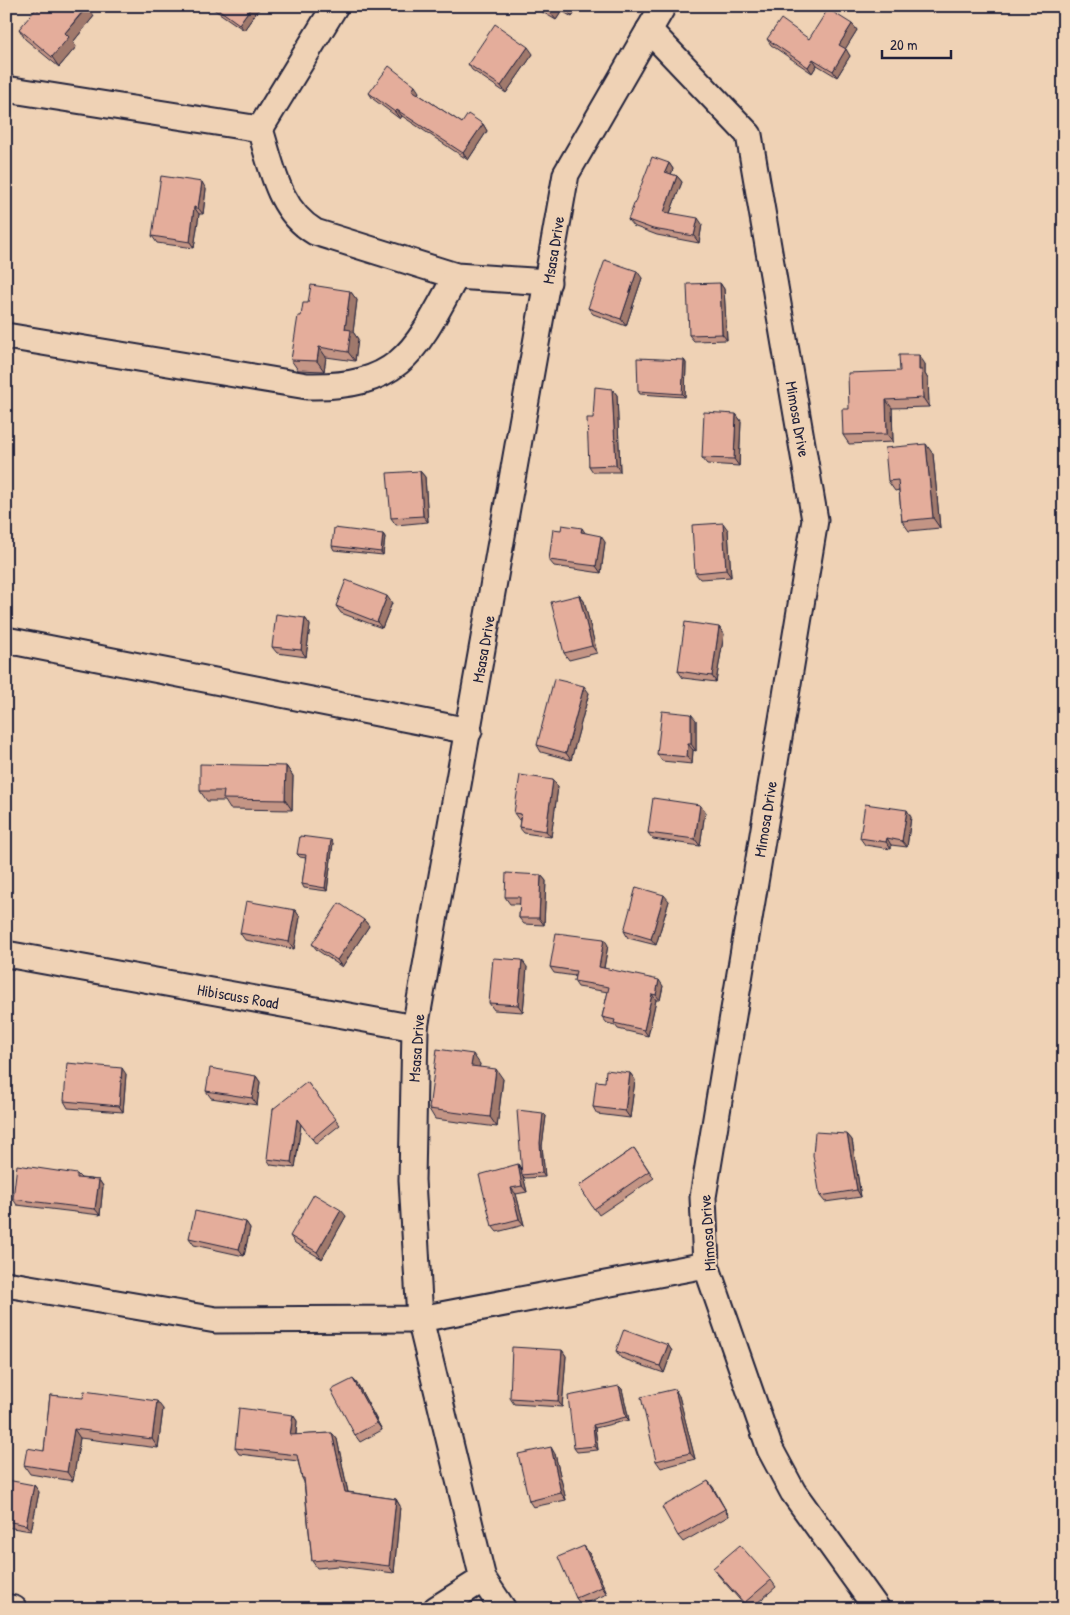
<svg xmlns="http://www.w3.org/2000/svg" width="1070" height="1615" viewBox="0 0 1070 1615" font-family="'Patrick Hand',sans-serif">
<rect width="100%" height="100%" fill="#efd2b5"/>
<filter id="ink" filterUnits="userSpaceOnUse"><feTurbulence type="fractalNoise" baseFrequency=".02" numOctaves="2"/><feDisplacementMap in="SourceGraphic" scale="10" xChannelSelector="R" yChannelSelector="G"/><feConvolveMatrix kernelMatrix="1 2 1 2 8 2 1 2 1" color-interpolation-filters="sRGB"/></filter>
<g filter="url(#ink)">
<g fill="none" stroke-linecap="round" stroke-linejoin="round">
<!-- street casing -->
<g stroke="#22223b" stroke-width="29">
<g id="street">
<path d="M335,6L260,129C272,167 278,210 315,232L456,276L548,282"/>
<path d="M649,30L749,135L815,520L703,1197L706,1265L770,1449L793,1492L877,1609"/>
<path d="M6,89L260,129"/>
<path d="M6,336L307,386C401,388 416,350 456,276"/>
<path d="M6,640L469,731"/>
<path d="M6,954L415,1028"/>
<path d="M6,1284L216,1320L420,1319L706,1265"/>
<path d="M6,1607L14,1609"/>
<path d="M436,1609L483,1579"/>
<path d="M503,1609L483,1579L420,1319L412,1180L415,1028L566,174L663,6"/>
</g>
</g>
<!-- street -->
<use href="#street" stroke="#efd2b5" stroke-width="25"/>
</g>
<!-- wall -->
<g fill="#c49585" stroke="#22223b">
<path d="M209,6H261L244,30Z"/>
<path d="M532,6H579L572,17L562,11L556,20Z"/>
<path d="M761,6H777L773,13Z"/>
<path d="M38,11L94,16L73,42L76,47L59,67L25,39L19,29Z"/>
<path d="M852,24L857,30L845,49L850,56L837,77L817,65L812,73L771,45L767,39H809Z"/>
<path d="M533,54L506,93L472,70L468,64Z"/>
<path d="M419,92L418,94L462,123L483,124L487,131L468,160L402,116L400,119L373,99L369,93Z"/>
<path d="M669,163L673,169L671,174L677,176L682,182L670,213L702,224L699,243L657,235L633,226L628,220Z"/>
<path d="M206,189L203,214H199L194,248L157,243L152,236Z"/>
<path d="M642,278L626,326L593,314L588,308Z"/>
<path d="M720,283L724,289L727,340L694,341L689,335Z"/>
<path d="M350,291L357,300L353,332L358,339L355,361L326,357L324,371L298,370L291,360L301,316L308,303Z"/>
<path d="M684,360L686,363L685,397L640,394L638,391Z"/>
<path d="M925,364V374L928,379L929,407L892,408L893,442L849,444L843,435L849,409L900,371Z"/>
<path d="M612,389L617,395L620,472H593L589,466L593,418Z"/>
<path d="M736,414L741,421L739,466L707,464L702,458Z"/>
<path d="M933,454L940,528L909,531L902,521L899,490L895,491L888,481Z"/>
<path d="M420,471L425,477L428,522L396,525L391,518Z"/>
<path d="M728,530L731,577L700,579L695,573Z"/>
<path d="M586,533L605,542L601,573L554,566L549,560Z"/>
<path d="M383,534L385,537L383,555L334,550L332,546Z"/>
<path d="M579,595L584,601L597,653L569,660L564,653Z"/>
<path d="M392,603L382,628L341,613L336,606Z"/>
<path d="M305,618L310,625L306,657L277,653L272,647Z"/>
<path d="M719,627L724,634L716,682L683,678L678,671Z"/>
<path d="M589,693L571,760L541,752L537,745Z"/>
<path d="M696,720V751L693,750L692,764L662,761L657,754Z"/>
<path d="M286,766L293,776L292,810L230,809L225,801H207L200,791Z"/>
<path d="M558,787L551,837L524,833L519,827L520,820H519L514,813Z"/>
<path d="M700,805L705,812L700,846L653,839L648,833Z"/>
<path d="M911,817L907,847L891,845V849L865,845L860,838Z"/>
<path d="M333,843L327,891L304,888L302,884L306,858L300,857L297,854Z"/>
<path d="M541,875L546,881L544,925L524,924L519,918L520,904H510L505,897Z"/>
<path d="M669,901L656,945L628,938L624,931Z"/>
<path d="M295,910L300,917L294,949L245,940L240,933Z"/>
<path d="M364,920L369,926L342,967L317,950L312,944Z"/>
<path d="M608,945L604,968L663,986L660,1000H656L648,1036L618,1029L615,1025L607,1023L602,1017L608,992L578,987L574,981L575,976L554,973L550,967Z"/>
<path d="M527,967L523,1012L494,1010L489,1003Z"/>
<path d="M480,1064L479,1067L503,1079L497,1127L435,1119L429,1109Z"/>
<path d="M630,1073L635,1080L630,1118L597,1114L593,1107L605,1082Z"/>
<path d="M126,1074L123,1112L68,1108L64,1101Z"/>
<path d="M256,1076L260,1082L257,1105L211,1098L206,1091Z"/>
<path d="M307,1082L340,1125L316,1144L301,1124L295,1168L271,1165L267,1159Z"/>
<path d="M546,1116L542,1146L545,1177L525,1178L523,1176L527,1192L516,1194L524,1225L497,1232L492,1226L518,1164L522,1170Z"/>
<path d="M847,1134L852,1140L861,1197L825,1202L820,1196Z"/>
<path d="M634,1148L654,1178L599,1215L579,1186Z"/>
<path d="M77,1174L81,1178L99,1180L103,1186L100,1215L17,1205L13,1199Z"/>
<path d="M346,1216L322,1259L295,1243L290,1236Z"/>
<path d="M246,1222L250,1228L244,1256L194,1245L189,1238Z"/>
<path d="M668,1345L672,1351L664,1373L621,1358L616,1351Z"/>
<path d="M562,1350L566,1356L562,1407L514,1404L510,1398Z"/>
<path d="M353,1379L358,1385L382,1430L360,1442L355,1435Z"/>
<path d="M622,1389L629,1420L595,1428L598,1450L577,1452L574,1448Z"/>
<path d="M50,1395L163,1409L158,1448L80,1438L73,1481L30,1474L24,1465L44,1451Z"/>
<path d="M679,1396L695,1459L661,1468L656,1461Z"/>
<path d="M293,1415L297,1421L296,1435L332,1433L337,1439L348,1492L396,1499L400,1506L394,1573L338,1566L317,1568L312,1561L304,1482L302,1478L298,1461L239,1454L235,1448Z"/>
<path d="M555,1454L566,1500L533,1507L529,1501Z"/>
<path d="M708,1481L729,1516L683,1542L678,1536Z"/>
<path d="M6,1483L34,1485L39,1492L31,1531L6,1527Z"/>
<path d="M584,1546L589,1553L607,1594L581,1605L576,1598Z"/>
<path d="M713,1568L771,1580L776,1587L750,1609L746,1607L718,1575Z"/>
</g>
<!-- shaded-wall -->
<g fill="#a0796c" stroke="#22223b">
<path d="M88,6L94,16L73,42L76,47L59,67L52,57L65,33Z"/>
<path d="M252,6H261L244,30L239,24Z"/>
<path d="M552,6H558L562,11L556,20L549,11Z"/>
<path d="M566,6H579L572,17L565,7Z"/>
<path d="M769,6H777L773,13L769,7Z"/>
<path d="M852,24L857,30L844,51L839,45Z"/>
<path d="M528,47L533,54L506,93L501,86Z"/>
<path d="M846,49L850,56L837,77L833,71Z"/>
<path d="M813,59L817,65L812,73L808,67Z"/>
<path d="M415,86L419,92L416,96L412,90Z"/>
<path d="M397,110L402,116L400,119L395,112Z"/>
<path d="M483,124L487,131L468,160L463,153Z"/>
<path d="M669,163L673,169L670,178L665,172Z"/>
<path d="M677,176L682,182L668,218L664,212Z"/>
<path d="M202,182L206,189L203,214L198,208Z"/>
<path d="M194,207L199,214L194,248L190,242Z"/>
<path d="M698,218L702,224L699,243L694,236Z"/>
<path d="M637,271L642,278L626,326L621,319Z"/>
<path d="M720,283L724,289L727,340L722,334Z"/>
<path d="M350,291L357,300L353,332L358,339L355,361L348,352L345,329Z"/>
<path d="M319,347L326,357L324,371L317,361Z"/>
<path d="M919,355L925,364V374L928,379L929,407L923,398L919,370Z"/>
<path d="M684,360L686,363L685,397L682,394Z"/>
<path d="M612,389L617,395L620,472L616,465Z"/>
<path d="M886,400L892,408L893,442L887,434Z"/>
<path d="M736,414L741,421L739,466L734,459Z"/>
<path d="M926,444L933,454L940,528L933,518Z"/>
<path d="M420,471L425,477L428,522L423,516Z"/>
<path d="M723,523L728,530L731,577L726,570Z"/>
<path d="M582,528L586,534L581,532Z"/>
<path d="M383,534L385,537L383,555L381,552Z"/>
<path d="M601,536L605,542L601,573L596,566Z"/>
<path d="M579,595L584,601L597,653L592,646Z"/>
<path d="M387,596L392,603L382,628L377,622Z"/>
<path d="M305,618L310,625L306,657L301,650Z"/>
<path d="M719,627L724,634L716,682L712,676Z"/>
<path d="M584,686L589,693L571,760L566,753Z"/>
<path d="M691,714L696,720V751L691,744Z"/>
<path d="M688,744L693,750L692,764L687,757Z"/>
<path d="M286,766L293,776L292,810L285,800Z"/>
<path d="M553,780L558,787L551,837L546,831Z"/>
<path d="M700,805L705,812L700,846L695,839Z"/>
<path d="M907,810L911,817L907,847L902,841Z"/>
<path d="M887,838L891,845V849L886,842Z"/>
<path d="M331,840L333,843L327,891L325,888Z"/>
<path d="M541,875L546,881L544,925L539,918Z"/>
<path d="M664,895L669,901L656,945L651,939Z"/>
<path d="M295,910L300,917L294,949L289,942Z"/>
<path d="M364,920L369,926L342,967L337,960Z"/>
<path d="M604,939L608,945L603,973L599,967Z"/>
<path d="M522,960L527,967L523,1012L518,1005Z"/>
<path d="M659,980L663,986L660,1000L656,995Z"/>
<path d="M652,994L656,1000L648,1036L644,1030Z"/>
<path d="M473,1054L480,1064L478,1076L471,1066Z"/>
<path d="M122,1068L126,1074L123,1112L119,1106Z"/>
<path d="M496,1069L503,1079L497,1127L490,1117Z"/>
<path d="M630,1073L635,1080L630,1118L625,1111Z"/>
<path d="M256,1076L260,1082L257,1105L252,1098Z"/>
<path d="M543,1113L546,1116L542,1146L545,1177L542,1173L540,1143Z"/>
<path d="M297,1119L301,1124L295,1168L291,1162Z"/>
<path d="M847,1134L852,1140L861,1197L857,1190Z"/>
<path d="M518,1164L522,1171V1175L523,1176L527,1192L522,1186Z"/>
<path d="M99,1180L103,1186L100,1215L95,1209Z"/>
<path d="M511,1188L516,1194L524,1225L519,1219Z"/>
<path d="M341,1210L346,1216L322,1259L317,1252Z"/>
<path d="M246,1222L250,1228L244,1256L239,1249Z"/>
<path d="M668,1345L672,1351L664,1373L660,1366Z"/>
<path d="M562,1350L566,1356L562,1407L558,1401Z"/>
<path d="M353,1379L358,1385L382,1430L377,1423Z"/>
<path d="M619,1386L622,1389L629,1420L626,1417Z"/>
<path d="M675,1389L679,1396L695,1459L690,1453Z"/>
<path d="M157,1401L163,1409L158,1448L152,1439Z"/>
<path d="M293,1415L297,1421L295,1442L290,1435Z"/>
<path d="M593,1425L595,1428L598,1450L595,1446Z"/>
<path d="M74,1429L80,1438L73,1481L67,1472Z"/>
<path d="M332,1433L337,1439L349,1498L345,1492Z"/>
<path d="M551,1447L555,1454L566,1500L561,1493Z"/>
<path d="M708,1481L713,1487L729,1516L725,1509Z"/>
<path d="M34,1485L39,1492L31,1531L26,1525Z"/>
<path d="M396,1499L400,1506L394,1573L389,1566Z"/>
<path d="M584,1546L589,1553L607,1594L602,1587Z"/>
</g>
<!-- building -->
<g fill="#e4ad9b" stroke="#22223b">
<path d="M42,6H87L65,33L69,37L52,57L19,29L36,9L38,11Z"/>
<path d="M214,6H252L239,24Z"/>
<path d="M542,6H552L549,11Z"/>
<path d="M828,9L852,24L839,45L846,49L833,71L813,59L808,67L767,39L781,19L809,39Z"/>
<path d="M495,24L528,47L501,86L468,64Z"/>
<path d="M389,66L415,86L412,90L462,123L468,114L483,124L463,153L397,110L395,112L369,93Z"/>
<path d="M652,157L669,163L665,172L677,176L664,212L698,218L694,236L653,229L628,220Z"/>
<path d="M161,176L202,182L198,208L194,207L190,242L152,236Z"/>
<path d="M605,260L637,271L621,319L588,308Z"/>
<path d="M720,283L722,334L689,335L687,284Z"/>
<path d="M311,285L350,291L345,329L351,330L348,352L319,347L317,361L291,360L298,316H301L303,303H308Z"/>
<path d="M899,355H919V370H922L923,398L886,400L887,434L843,435L842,409H849L848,373L900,371Z"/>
<path d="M637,358L684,360L682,394L638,391Z"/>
<path d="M595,387L612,389L616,465L589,466L587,418H593Z"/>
<path d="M704,412L736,414L734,459L702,458Z"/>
<path d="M926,444L933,518L902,521L898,480L888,481L885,448Z"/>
<path d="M420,471L423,516L391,518L387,473Z"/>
<path d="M723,523L726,570L695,573L692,525Z"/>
<path d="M562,525L582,528L581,532L601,536L596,566L549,560L553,529L561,530Z"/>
<path d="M334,528L383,534L381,552L332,546Z"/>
<path d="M346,580L387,596L377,622L336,606Z"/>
<path d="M579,595L592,646L564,653L551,602Z"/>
<path d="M276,614L305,618L301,650L272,647Z"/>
<path d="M685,622L719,627L712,676L678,671Z"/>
<path d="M554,679L584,686L566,753L537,745Z"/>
<path d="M662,711L691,714V744H688L687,757L657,754Z"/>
<path d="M200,764L286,766L285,800L223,799L224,791H200Z"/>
<path d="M520,775L553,780L546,831L519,827L521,814L514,813Z"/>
<path d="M653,798L700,805L695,839L648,833Z"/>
<path d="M865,804L907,810L902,841L887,838L886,842L860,838Z"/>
<path d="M300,836L331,840L325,888L302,884L306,855L297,854Z"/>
<path d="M506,873L541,875L539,918H519L520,897H505Z"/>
<path d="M636,887L664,895L651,939L624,931Z"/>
<path d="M246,901L295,910L289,942L240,933Z"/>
<path d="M339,903L364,920L337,960L312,944Z"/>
<path d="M556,933L604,939L599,967L659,980L656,995L652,994L644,1030L614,1023L615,1020L602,1017L609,987L574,981L576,971L550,967Z"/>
<path d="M493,958L522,960L518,1005L489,1003Z"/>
<path d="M437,1049L473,1054L471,1066L496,1069L490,1117L429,1109Z"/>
<path d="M67,1063L122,1068L119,1106L64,1101Z"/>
<path d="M210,1068L256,1076L252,1098L206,1091Z"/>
<path d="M606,1070L630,1073L625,1111L593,1107L596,1081L605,1082Z"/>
<path d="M307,1082L336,1119L312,1139L297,1119L291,1162L267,1159L273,1109Z"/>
<path d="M517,1110L543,1113L540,1143L542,1173L522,1175Z"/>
<path d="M815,1132L847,1134L857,1190L820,1196L813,1155Z"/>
<path d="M634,1148L649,1171L594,1209L579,1186Z"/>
<path d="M518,1164L522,1186L511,1188L519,1219L492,1226L479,1175Z"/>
<path d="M17,1165L77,1174V1178L99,1180L95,1209L13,1199Z"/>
<path d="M314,1194L341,1210L317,1252L290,1236Z"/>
<path d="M195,1211L246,1222L239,1249L189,1238Z"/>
<path d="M624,1329L668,1345L660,1366L616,1351Z"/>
<path d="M512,1347L562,1350L558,1401L510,1398Z"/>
<path d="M353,1379L377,1423L355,1435L331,1390Z"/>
<path d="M619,1386L626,1417L593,1425L595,1446L574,1448L568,1396Z"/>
<path d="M675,1389L690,1453L656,1461L641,1397Z"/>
<path d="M84,1391L157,1401L152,1439L74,1429L67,1472L24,1465L27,1448L44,1451L50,1395L83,1398Z"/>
<path d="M239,1408L293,1415L290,1435L332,1433L345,1492L396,1499L389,1566L333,1559L312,1561L304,1478H302L297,1455L235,1448Z"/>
<path d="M551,1447L561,1493L529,1501L518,1454Z"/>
<path d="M7,1480L34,1485L26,1525L6,1521Z"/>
<path d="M708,1481L725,1509L678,1536L662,1507Z"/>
<path d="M740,1545L771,1580L744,1603L713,1568Z"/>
<path d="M584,1546L602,1587L576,1598L558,1557Z"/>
<path d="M748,1606L750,1609H744Z"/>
</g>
</g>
<g text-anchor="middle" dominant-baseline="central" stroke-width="4" stroke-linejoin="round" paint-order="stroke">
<!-- street labels -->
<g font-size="16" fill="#22223b" stroke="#efd2b5">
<text transform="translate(553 250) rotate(-81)">Msasa Drive</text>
<text transform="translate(798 419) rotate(80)">Mimosa Drive</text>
<text transform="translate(483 649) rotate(-80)">Msasa Drive</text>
<text transform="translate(765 819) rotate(-81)">Mimosa Drive</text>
<text transform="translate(238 996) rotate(10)">Hibiscuss Road</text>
<text transform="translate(416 1048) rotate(-86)">Msasa Drive</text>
<text transform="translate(707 1233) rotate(-94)">Mimosa Drive</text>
</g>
</g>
<!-- margin -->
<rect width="1070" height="1615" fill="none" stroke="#efd2b5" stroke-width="25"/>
<rect x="12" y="12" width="1045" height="1590" fill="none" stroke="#22223b" stroke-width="2" filter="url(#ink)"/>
<!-- scale -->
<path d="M882 50v8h69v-8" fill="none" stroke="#22223b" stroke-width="2.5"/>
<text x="890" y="50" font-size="15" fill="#22223b" stroke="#efd2b5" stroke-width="4" paint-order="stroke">20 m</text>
</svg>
